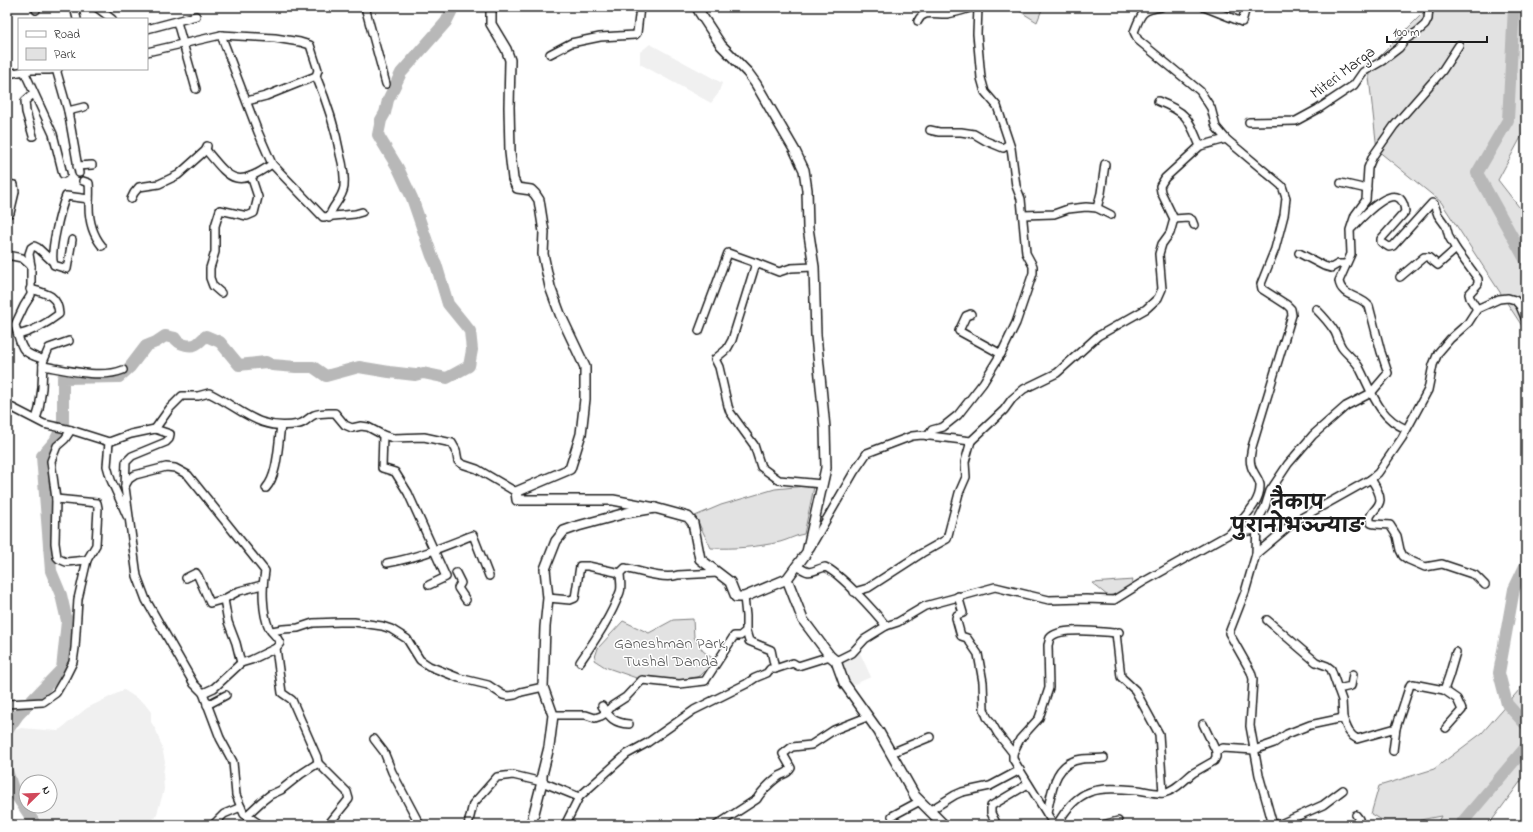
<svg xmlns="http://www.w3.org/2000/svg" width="1533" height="832" viewBox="0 0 1533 832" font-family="'Indie Flower','Playpen Sans Deva',sans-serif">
<rect width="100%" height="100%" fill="#fff"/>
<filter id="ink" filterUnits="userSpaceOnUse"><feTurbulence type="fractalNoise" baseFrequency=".025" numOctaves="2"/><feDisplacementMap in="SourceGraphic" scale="8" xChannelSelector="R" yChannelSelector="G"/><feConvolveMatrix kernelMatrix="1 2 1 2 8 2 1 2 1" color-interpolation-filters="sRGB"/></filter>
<g filter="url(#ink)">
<!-- built -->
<g fill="#f0f0f0">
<path d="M650,44L722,83L718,94L711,103L640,64V52Z"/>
<path d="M860,653L871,677L850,686L841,663Z"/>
<path d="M124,690L144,703L151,712V722L156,730L162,747L165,762L163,773L164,790L156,817L140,825H45L30,806H50V782H26V800L13,782L7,751L8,738L14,731L21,728L58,731L87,708Z"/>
</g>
<!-- green -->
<g fill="#e2e2e2" stroke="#7f7f7f">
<path d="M1013,7H1043L1037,22Z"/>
<path d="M1429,7H1526V128L1498,180L1526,216V332L1441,202L1377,150L1368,68Z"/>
<path d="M805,486L814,487L804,534C796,535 788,540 780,542C757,547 735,549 711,548L695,516L721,505L775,489Z"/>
<path d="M1133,580L1128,591L1108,596L1092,583Z"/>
<path d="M693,619L694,637L703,651L716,661L700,676L676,681L642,680L605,667L594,660L598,648L623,621L649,633L673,620Z"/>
<path d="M1526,682V774L1493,819L1486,825H1436L1441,816L1420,820H1407L1403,825H1389L1371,814L1379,786L1434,769L1482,733Z"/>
</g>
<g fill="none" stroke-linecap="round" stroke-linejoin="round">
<!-- river -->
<g stroke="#b8b8b8" stroke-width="12">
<path d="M1514,7L1508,120L1477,173L1526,261"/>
<path d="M1526,564L1514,589L1499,673L1507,704L1526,725"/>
<path d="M7,731L18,715L62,669L67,621L61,595L51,571L42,456L55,441L63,425V378L119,377L130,367L146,346L156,342L165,336L175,338C179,345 192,348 198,343C201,341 203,338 206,336L220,342L239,365L266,362L272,365L296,367H313L326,376L359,367L389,372L415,375L423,373L447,378L469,366L472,350L470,331L448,304L436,264L432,256L412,198L398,168L378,135L381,120L385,113L388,100L401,73L446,22L453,8L449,7"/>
<path d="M7,771L14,792L36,825"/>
<path d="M1460,825L1526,747"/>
</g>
<!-- minor casing -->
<g stroke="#1c1c1c" stroke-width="10">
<g id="minor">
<path d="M35,7L36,10"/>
<path d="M74,7L77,19"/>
<path d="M96,7L112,19"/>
<path d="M365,7L386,84"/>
<path d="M1161,7C1141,10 1141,14 1134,32L1138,40L1200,91L1211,108L1216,127L1226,139L1282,186L1286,198L1284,215L1275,249L1261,284L1262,289L1287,305L1291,309L1292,315L1252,447C1251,453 1249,459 1251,465C1252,472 1259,478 1260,485C1261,504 1241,519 1231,533"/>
<path d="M1204,7L1242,22L1246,7"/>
<path d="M918,21C923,9 937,15 947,14C956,13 964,10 973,7"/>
<path d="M177,22L196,89"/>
<path d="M147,29L196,16"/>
<path d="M221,35L258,132L272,164L323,217L355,214L362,212"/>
<path d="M147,52L221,35L275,38L300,42L310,45L318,70L316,76L266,96L247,101"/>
<path d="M550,54L571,43L600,37L635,35L637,33L640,7"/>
<path d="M56,69L68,111L84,107"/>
<path d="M24,71L53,134L63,174"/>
<path d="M7,74L31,70H49L58,69"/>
<path d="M316,76C327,102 335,126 340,154C343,165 345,176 344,187C342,200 331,206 329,218"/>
<path d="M1158,101C1188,113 1188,118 1200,146"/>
<path d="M68,111L79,173"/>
<path d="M1249,122L1296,121L1318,109L1354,85L1363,72L1382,61L1399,48L1406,39L1417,32L1425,25L1428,19L1429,7"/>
<path d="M930,130L939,132H961L974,134L986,141L1003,148L1009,144"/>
<path d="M33,136L26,112L25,101L33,94"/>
<path d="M206,150C231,180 236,189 272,164"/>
<path d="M77,166L92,165"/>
<path d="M83,181L89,183C90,191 89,198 89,206C89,221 93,235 102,246"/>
<path d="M1341,183L1367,189"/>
<path d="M7,184L14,185L15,192L10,213"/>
<path d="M131,199L134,193L139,187L159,184L178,175L206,150L207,146"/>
<path d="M1097,208L1101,193L1105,164"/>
<path d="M1023,215L1054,214L1068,209L1086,207L1097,208L1111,215"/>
<path d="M1174,219L1188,218L1192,220L1194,225"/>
<path d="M1352,228C1362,217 1401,174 1405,212L1381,239V242L1389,247L1393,246L1432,203L1434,204L1438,215L1446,226L1449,237L1456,249L1478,279V284L1469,294L1470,298L1477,309"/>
<path d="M72,240L67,269L54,265C49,253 61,208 66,196L89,199"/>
<path d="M1299,253L1324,266L1331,268L1338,264H1346"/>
<path d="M7,255L22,258L31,266V295L24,306L15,325C22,347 19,352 42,359L43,362L42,388L39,409L36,419"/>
<path d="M31,266L29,254L31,248L34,246L38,248L53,262"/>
<path d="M814,267L791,268L779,272L756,263L732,340L727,349L715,359L719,367L728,406L730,412L754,445L761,467L779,480L822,484"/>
<path d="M1400,277L1424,257H1428L1438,265L1456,249"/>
<path d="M221,293L213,286L210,278V268L215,252V226L220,210L247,216L254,213L258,197L251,176"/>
<path d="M1316,309C1323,316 1330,324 1335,332C1338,338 1339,344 1343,349C1348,355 1355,360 1359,367C1372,392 1378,417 1406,429"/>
<path d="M971,314L966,316L959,331L1001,354"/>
<path d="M699,331L728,253L756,263"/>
<path d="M18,335C34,331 46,324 59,314C58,295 46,293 30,289"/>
<path d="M43,362L49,348L69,341"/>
<path d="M43,366C66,370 102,379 123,370"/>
<path d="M7,405L44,424L71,430L109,442L131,434L155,429L170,434L169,439L166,442L132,456L126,462L125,487L137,576L146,600L194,684L203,693L220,738L233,762L236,795L241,807"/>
<path d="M155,429L170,408L182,396H198L209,393C242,409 259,432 299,424C305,423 309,417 314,415C321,412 329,413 335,413L345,425L352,428L361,426L368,427L383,435L393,438L424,437L452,443L456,450L458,461L462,464L477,469L516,492"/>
<path d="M71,430L65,439L57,446L51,461L56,499L55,543L57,557L59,559L66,562L87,560"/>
<path d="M383,435L382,468L395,472L408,493L446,577L429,585"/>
<path d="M928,436L932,430L943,427L958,415L983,383L1002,352L1016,323L1033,273V266L1026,253L1021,199L1016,186L1011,148L997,106L985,92L981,78L977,34L978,7"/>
<path d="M109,442L107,466L111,480L127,516"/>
<path d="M1371,479C1375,485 1380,493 1380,500C1379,510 1366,513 1371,523C1376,525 1384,524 1390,525L1397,536L1400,550L1403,556L1409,560L1425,567L1442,564L1475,575L1485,585"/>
<path d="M125,486L129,479L135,475L166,467L175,468L188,475L265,571C262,586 262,613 269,628C272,634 276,634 280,643L276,648L282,693L292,700L317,757L318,763"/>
<path d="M266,488C278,475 278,444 281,426"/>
<path d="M810,548L854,472L867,453L912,436L922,435L971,441L1004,410L1012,399L1024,389L1057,373L1098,336L1146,309L1158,298L1162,289L1159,254L1162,244L1170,233L1174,219L1161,192L1160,186L1165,178L1200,146L1226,139"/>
<path d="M1256,554L1294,522L1371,479L1378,473L1402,438L1428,390L1433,365L1438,353L1450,339L1468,323L1477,309L1499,299L1508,298L1515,300L1520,306L1526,320"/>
<path d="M387,563C417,558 445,546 473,535L489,576"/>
<path d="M797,566C812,576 810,571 825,567C839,572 876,613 886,626"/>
<path d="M456,573L461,583L458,588L466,600"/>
<path d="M186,578L196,573L198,576L210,603L224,599L228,622L236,643L241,663L251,660L276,648"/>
<path d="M854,592L868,588L922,553L947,539L959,493L966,477L965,462L971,441"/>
<path d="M958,596L963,613L957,615L956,618L961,636L967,638L978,654L983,682L984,709L987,717L991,722L998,734L1013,753"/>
<path d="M548,598L570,600L575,598L580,566H588L620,573"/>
<path d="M224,599L239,591L262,585"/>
<path d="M1267,620L1316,662L1327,666L1331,669L1338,689"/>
<path d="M272,631L283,629L298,628L313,623L340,622H354L382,626L391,629L407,639L420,660L429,666L459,678L488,685L503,695L508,696L515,695L521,692L543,687"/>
<path d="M746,631L749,641L771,650L775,669"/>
<path d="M1116,633L1121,677L1135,690L1159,734L1163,793"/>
<path d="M836,661L852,653L865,639L886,626L898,622L925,606L995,587L1049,600L1086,599L1114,600L1143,582L1231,533L1258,530"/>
<path d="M580,662C595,640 611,617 620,592C622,587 620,579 620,573L625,568C639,571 664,580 678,575L718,573"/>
<path d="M1444,690L1457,699L1462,710L1446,728"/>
<path d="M203,693L214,688L241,663"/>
<path d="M7,704L43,702L56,693L66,676L73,662L75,648L78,599L87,560L96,545L98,508L97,503L56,499"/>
<path d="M207,705L226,695"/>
<path d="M602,706C610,718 614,723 629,724"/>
<path d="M553,715H586L595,718L601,716L606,713L612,706L626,697L642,680L679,684L705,681L734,636H740L746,631V616L744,597"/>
<path d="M1343,718L1342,700L1338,689L1351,686L1353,674"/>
<path d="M1203,724L1216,751"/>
<path d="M1396,728L1410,685L1413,684L1444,690L1449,676L1456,652"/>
<path d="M374,739L384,752L392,772L420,825"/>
<path d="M891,753L930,737"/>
<path d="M929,811L955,795L962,792L990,786L1020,770"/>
<path d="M1047,813C1052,791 1054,762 1082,759C1089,758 1097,759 1104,758"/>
<path d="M1356,815L1359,819V824L1357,825"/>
<path d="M246,816L261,802L270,795L281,790L301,774L318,763L347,792L349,799L328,825"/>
<path d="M892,816L920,801"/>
<path d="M699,824L700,825"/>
<path d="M213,825L224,814L241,807L244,814L261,825"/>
<path d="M468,825L473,804L497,777L513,775L542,782L579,797"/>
<path d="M565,825L579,797L627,754L647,743L694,710L746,684L755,678L767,673L770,669H775L793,663L798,666L830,656"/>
<path d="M717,825L757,799C760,793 772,781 778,777C783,773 787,775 791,768L783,754L792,747L811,745L834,730L867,717"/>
<path d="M990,825L995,821L991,813V806L1028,784"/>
<path d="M1054,825L1013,759V753L1020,739L1039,718L1049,688L1048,645C1049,643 1049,640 1050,638C1059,626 1102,632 1116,633L1119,632"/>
<path d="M1057,825C1078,786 1098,787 1138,790C1146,791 1155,794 1163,793C1175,791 1184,780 1193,773C1200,769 1207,765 1214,761L1216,757V751L1223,748L1254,750L1274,743L1287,734L1310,725L1343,718C1347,727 1348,734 1357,739L1396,728L1393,751"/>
<path d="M1102,825L1118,821"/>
<path d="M1273,825L1259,775L1250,726L1253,679L1251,672L1229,633L1245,592L1256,554L1257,522L1265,507L1270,491L1288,464L1313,435L1346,406L1371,393L1388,373L1381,352L1369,306C1360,295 1341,297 1339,281L1351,254L1350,230L1355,215L1366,200L1368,168L1373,156L1394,126L1442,71L1459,45"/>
<path d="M1278,825L1323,805L1343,790"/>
</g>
</g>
<!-- tertiary casing -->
<g stroke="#1c1c1c" stroke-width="12">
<g id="tertiary">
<path d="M491,7V24L506,49L510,60L509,107L510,152L513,179L517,188L531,190L535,194L539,200L544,232L543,254L550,287L560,314L585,367V399L581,434L570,469L516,492L517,500H613L655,508"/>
<path d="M697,7L700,13L721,45L748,73L756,84L795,151L804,170L807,190L808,228L814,267L816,335L825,428L826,468L807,552L787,579L803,620L830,656L836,661L844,683L879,732L915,796L944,825"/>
<path d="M531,825L542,782V775L549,747L553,715L543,687L545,627L548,598L545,569L556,541L564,531L578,526L626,513L655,508L688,517L693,523L700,559L730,582L736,597H744L787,579"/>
</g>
</g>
<!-- minor -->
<use href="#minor" stroke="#fff" stroke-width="7"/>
<!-- tertiary -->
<use href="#tertiary" stroke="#fff" stroke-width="9"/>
</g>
</g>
<g text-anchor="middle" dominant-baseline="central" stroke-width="3" stroke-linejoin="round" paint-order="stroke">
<!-- street labels -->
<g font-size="16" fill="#1c1c1c" stroke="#fff">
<text transform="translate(1343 73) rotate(-37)">Miteri Marga</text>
</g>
<!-- park labels -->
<g font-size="16" fill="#575757" stroke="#fff">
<text x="671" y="644">Ganeshman Park,<tspan x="671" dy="18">Tushal Danda</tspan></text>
</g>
<!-- district labels -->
<g font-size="20" font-weight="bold" fill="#1c1c1c" stroke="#fff">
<text x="1298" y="504">नैकाप<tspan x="1298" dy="23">पुरानोभञ्ज्याङ</tspan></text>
</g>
</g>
<!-- margin -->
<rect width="1533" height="832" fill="none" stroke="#fff" stroke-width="24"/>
<rect x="12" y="12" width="1509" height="808" fill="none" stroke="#1c1c1c" stroke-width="1.5" filter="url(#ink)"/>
<!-- legend -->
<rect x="18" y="18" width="130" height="52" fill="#ffffff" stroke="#a4a4a4"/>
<rect x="26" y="31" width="20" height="6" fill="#ffffff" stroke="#a4a4a4"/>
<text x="54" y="38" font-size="12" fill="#1c1c1c">Road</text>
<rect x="26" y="48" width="20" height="12" fill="#e2e2e2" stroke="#a4a4a4"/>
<text x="54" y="58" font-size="12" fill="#1c1c1c">Park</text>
<!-- north arrow -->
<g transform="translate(38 794) rotate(67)"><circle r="19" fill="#ffffff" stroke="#a4a4a4"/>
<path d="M0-3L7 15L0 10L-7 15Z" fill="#d1495b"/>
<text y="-6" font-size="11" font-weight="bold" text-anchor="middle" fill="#1c1c1c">N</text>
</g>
<!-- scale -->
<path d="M1387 36v6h100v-6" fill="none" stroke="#1c1c1c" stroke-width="2"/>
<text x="1393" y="36" font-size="12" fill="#1c1c1c" stroke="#ffffff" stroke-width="3" paint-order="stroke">100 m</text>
</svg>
